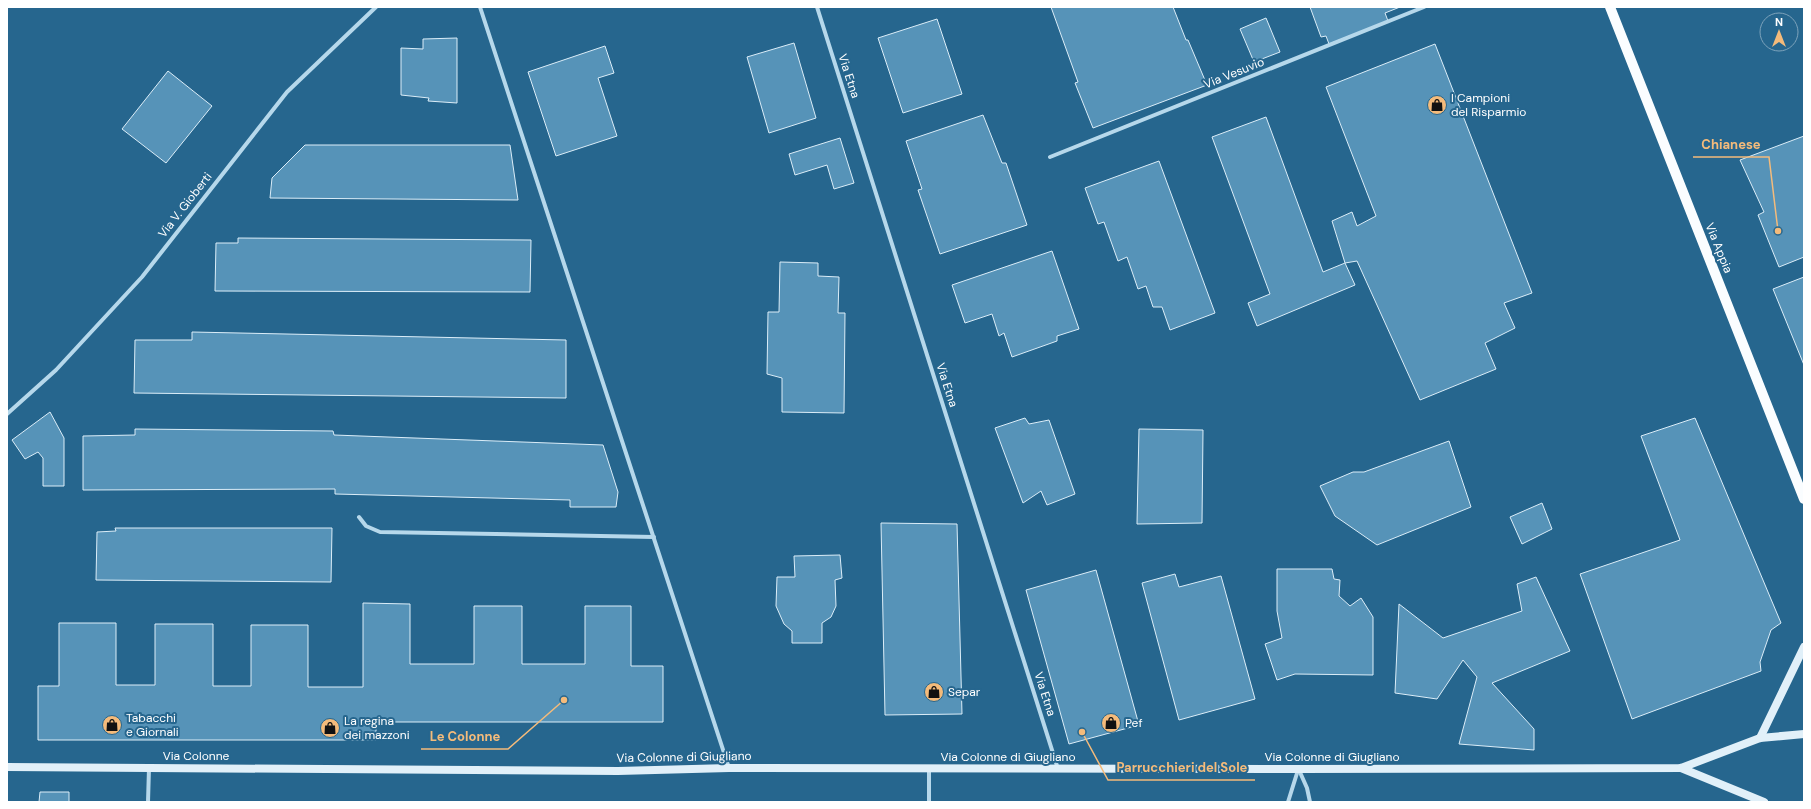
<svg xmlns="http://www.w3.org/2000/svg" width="1811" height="809" viewBox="0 0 1811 809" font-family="'DM Sans',sans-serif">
<rect width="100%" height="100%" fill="#26668e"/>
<!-- building -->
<g fill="#5693b8" stroke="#dbedf8">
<path d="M1051,7H1173L1186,40H1188L1207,85L1093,128L1075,83L1078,82Z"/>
<path d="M1310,7H1400L1385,13L1388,21L1329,44L1326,36L1321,37Z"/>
<path d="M1266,18L1280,52L1254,62L1240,29Z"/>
<path d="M937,19L962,94L903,113L878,38Z"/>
<path d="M457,38V103L428,101L429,98L401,95V48L423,49V39Z"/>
<path d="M794,43L816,118L769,133L747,57Z"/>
<path d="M1435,44L1532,293L1504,303L1515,328L1485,343L1496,369L1420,400L1357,261L1345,263L1332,221L1352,212L1357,226L1376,216L1326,87Z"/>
<path d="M605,46L614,73L598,78L617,136L556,156L528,72Z"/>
<path d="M168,71L212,106L166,163L122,129Z"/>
<path d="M983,115L1002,163H1006L1027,225L940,254L918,190L922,189L906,141Z"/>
<path d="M1266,117L1323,272L1345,263L1355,285L1257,326L1248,303L1270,294L1212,137Z"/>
<path d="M1804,136V257L1779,267L1758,215L1764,212L1740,160Z"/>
<path d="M840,138L854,183L834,189L827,165L795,175L789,154Z"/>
<path d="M305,145H510L518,200L270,198L272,178Z"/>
<path d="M1159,161L1215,313L1170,330L1162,307H1153L1146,286L1138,289L1127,257L1118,261L1104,222L1098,224L1085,188Z"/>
<path d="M238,238L531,240L530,292L215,291L216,243H238Z"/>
<path d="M1052,251L1079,329L1057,336V341L1012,357L1004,333L999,336L992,314L965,323L952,285Z"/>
<path d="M780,262L818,263V276L839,277L838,313H845L844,413L782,412V378L767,374L768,312H779Z"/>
<path d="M1804,277V365L1773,289Z"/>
<path d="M192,332L566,340V398L134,393L135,340H192Z"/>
<path d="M50,412L64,438V486H43V458L38,452L25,459L12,440Z"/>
<path d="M1025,418L1029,424L1049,420L1075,494L1047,505L1041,491L1023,503L995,428Z"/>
<path d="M1695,418L1781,623L1771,630L1760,662L1761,671L1632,719L1580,574L1680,540L1641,436Z"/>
<path d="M135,429L333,431L334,435L603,445L618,492L616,507H570V500L335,494V489L83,490V436L135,435Z"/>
<path d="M1139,429L1203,430L1202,523L1137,524Z"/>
<path d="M1449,441L1471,507L1377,545L1335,516L1320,486L1353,472H1364Z"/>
<path d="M1542,503L1552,529L1522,544L1510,517Z"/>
<path d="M881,523L957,524L962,714L885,715Z"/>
<path d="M115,528H332L331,582L96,580L97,532L116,531Z"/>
<path d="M840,555L842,578L835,580L836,606L831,617L822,623V643H792V631L784,624L776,606L777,577H795L794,556Z"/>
<path d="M1277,569H1332L1334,579L1340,580L1339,596L1350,606L1361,598L1373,617V675L1295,674L1277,680L1265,644L1282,638L1277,611Z"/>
<path d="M1096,570L1139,725L1069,744L1026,590Z"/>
<path d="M1175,574L1179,587L1221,576L1255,699L1179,720L1142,583Z"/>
<path d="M1536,577L1570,651L1492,683L1534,729V750L1459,744L1477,677L1463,660L1437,699L1395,693L1399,604L1443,638L1522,611L1517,584Z"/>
<path d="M363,603L410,604V664H474V606H522V664H585V606H631V666H663V722H376V740H38V686H59V623H116V685H155V624H213V686H251V625H308V687H363Z"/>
<path d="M40,792H69V802H39Z"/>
</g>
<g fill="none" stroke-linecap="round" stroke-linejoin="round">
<!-- street -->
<g stroke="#b6d8eb" stroke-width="4">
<path d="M480,7L729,768"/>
<path d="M817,7L1058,769"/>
<path d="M1050,157L1424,7"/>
<path d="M7,414L56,370L142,277L287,92L376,7"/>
<path d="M359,517L366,526L380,532L654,537"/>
<path d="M929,769V802"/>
<path d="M1299,770L1307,788L1310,802"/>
<path d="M148,802L149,768"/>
<path d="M1288,802L1298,770"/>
</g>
<!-- secondary -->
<g stroke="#e1f0f9" stroke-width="8">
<path d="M1760,738L1804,647"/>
<path d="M7,767L618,771L729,768L1299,769L1681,768L1760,738L1804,734"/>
<path d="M1681,768L1764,802"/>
</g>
<!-- primary -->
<path stroke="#fafdff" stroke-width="10" d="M1610,7L1804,499"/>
</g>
<!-- icons -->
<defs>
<g id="shop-disc" transform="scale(1)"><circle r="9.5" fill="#f4bb7b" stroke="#26668e"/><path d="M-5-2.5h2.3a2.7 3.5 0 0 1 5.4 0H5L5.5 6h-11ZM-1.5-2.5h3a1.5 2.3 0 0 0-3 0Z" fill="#111"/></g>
</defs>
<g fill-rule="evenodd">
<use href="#shop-disc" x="1437" y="105"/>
<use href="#shop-disc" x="934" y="692"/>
<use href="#shop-disc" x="1111" y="723"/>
<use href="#shop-disc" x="112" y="725"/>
<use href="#shop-disc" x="330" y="728"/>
</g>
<g text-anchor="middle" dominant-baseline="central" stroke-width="4" stroke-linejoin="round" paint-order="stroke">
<!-- street labels -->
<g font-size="12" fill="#fff" stroke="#26668e">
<text transform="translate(1234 73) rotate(-22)">Via Vesuvio</text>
<text transform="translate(849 76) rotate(72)">Via Etna</text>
<text transform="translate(185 205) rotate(-52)">Via V. Gioberti</text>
<text transform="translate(1719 248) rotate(68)">Via Appia</text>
<text transform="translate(947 385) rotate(72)">Via Etna</text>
<text transform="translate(1045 694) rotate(72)">Via Etna</text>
<text x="196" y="756">Via Colonne</text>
<text transform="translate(684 757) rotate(-1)">Via Colonne di Giugliano</text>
<text x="1008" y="757">Via Colonne di Giugliano</text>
<text x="1332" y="757">Via Colonne di Giugliano</text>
</g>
<!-- poi labels -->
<g font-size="12" fill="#fff" stroke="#26668e" text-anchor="start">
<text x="1451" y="98">I Campioni<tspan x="1451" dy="14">del Risparmio</tspan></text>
<text x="948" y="692">Separ</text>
<text x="126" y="718">Tabacchi<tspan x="126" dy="14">e Giornali</tspan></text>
<text x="344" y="721">La regina<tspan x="344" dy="14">dei mazzoni</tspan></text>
<text x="1125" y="723">Pef</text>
</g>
</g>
<!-- callouts -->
<path fill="none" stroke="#f4bb7b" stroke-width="1.5" d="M1778 231L1769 157H1693M564 700L508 749H421M1082 732L1108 780H1255"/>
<g fill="#f4bb7b" stroke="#26668e" stroke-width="1.5">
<circle cx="1778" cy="231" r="4"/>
<circle cx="564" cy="700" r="4"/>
<circle cx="1082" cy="732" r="4"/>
</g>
<g font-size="13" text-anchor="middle" font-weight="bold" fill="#f4bb7b" stroke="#26668e" stroke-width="4" stroke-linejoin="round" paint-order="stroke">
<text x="1731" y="149">Chianese</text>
<text x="465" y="741">Le Colonne</text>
<text x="1182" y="772">Parrucchieri del Sole</text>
</g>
<!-- border -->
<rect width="1811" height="809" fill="none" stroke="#ffffff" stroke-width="16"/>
<!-- north arrow -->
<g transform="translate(1779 32)"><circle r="19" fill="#26668e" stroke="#7da3bb"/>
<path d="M0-3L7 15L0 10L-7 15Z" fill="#f4bb7b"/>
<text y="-6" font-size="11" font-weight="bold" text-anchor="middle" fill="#ffffff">N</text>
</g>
</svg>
